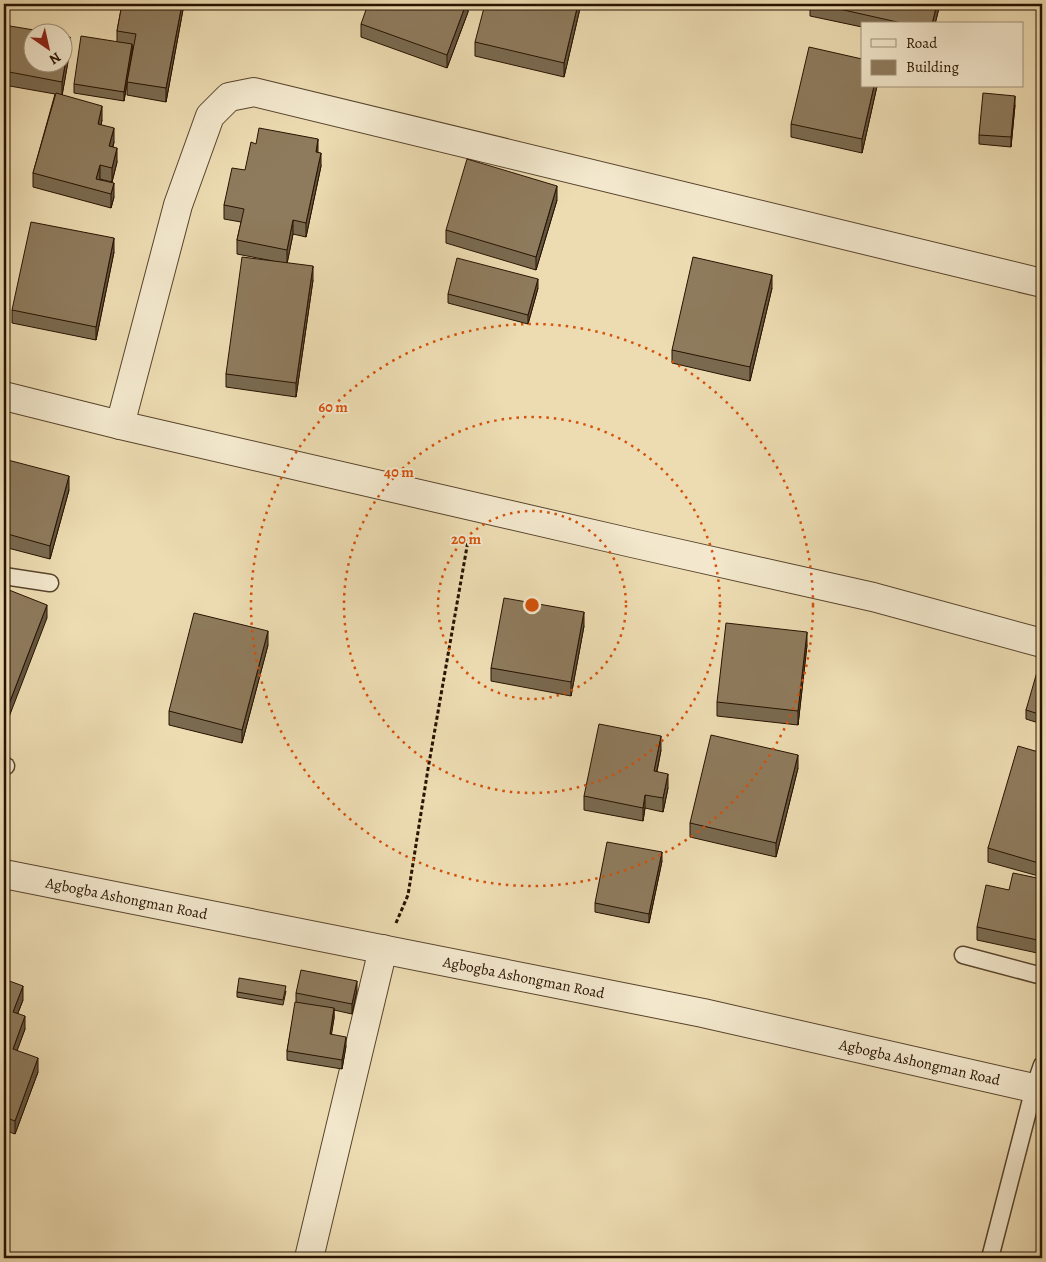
<svg xmlns="http://www.w3.org/2000/svg" width="1046" height="1262" viewBox="0 0 1046 1262" font-family="Alegreya,serif">
<rect width="100%" height="100%" fill="#eddcb2"/>
<filter id="stains"><feTurbulence type="fractalNoise" baseFrequency=".004" numOctaves="4"/><feColorMatrix values="0 0 0 0 .2 0 0 0 0 .09 0 0 0 0 .02 0 0 0 .5 -.17"/></filter>
<radialGradient id="worn" r=".72"><stop offset=".6" stop-color="#630" stop-opacity="0"/><stop offset="1" stop-color="#630" stop-opacity=".3"/></radialGradient>
<g fill="none" stroke-linecap="round" stroke-linejoin="round">
<!-- service casing -->
<g stroke="#58442c" stroke-width="19">
<g id="service">
<path d="M4,576L50,583"/>
<path d="M4,766H6"/>
<path d="M963,955L1042,976"/>
<path d="M990,1258L1034,1088L1042,1065"/>
</g>
</g>
<!-- minor casing -->
<g stroke="#58442c" stroke-width="30">
<g id="minor">
<path d="M4,396L120,425L632,543L873,597L1042,643"/>
<path d="M120,425L178,205L210,116L229,97L254,92L1042,283"/>
<path d="M309,1258L383,949"/>
</g>
</g>
<!-- tertiary casing -->
<g stroke="#58442c" stroke-width="30">
<g id="tertiary">
<path id="s1" d="M4,874L703,1013L1042,1090"/>
</g>
</g>
<!-- path -->
<path stroke="#271200" stroke-width="3" stroke-dasharray="4 2.5" stroke-linecap="butt" d="M396,923L408,895L428,769L469,535"/>
<!-- service -->
<use href="#service" stroke="#f3e8cd" stroke-width="16"/>
<!-- minor -->
<use href="#minor" stroke="#f3e8cd" stroke-width="28"/>
<!-- tertiary -->
<use href="#tertiary" stroke="#f3e8cd" stroke-width="28"/>
</g>
<!-- wall -->
<g fill="#7a6a50" stroke="#271200">
<path d="M122,4H184L166,102L127,95V82L133,47L132,46V53L124,101L74,93V84L117,41V31Z"/>
<path d="M468,4V12L447,68L361,37V24Z"/>
<path d="M581,4L564,77L475,56V42Z"/>
<path d="M810,4H940L935,24H862V27L810,16Z"/>
<path d="M4,25L70,50L62,95L102,120L101,125L114,142L113,147L117,162L112,182L100,179V180L114,197L111,208L33,187V173L55,94L4,85Z"/>
<path d="M862,86H877L862,153L791,137V124Z"/>
<path d="M1015,105L1011,147L979,144V135Z"/>
<path d="M318,152L321,166L306,237L293,234L287,263L313,280L296,397L226,387V374L273,261L237,254V240L241,222L224,219V205L245,170Z"/>
<path d="M557,200L536,270L446,243V230Z"/>
<path d="M114,252L96,340L12,323V310Z"/>
<path d="M538,288L528,324L448,303V294Z"/>
<path d="M772,288L750,381L672,363V350Z"/>
<path d="M4,459L69,490L50,559L4,547Z"/>
<path d="M584,626L571,696L491,681V668Z"/>
<path d="M268,645L242,743L169,725V711Z"/>
<path d="M807,645L798,725L717,716V702Z"/>
<path d="M1042,674V724L1026,719V710Z"/>
<path d="M661,750L657,772L668,788L663,812L645,808L643,821L584,810V796Z"/>
<path d="M1042,753V877L988,862V848Z"/>
<path d="M798,768L776,857L690,837V823Z"/>
<path d="M662,861L649,923L595,912V903Z"/>
<path d="M1042,879V954L977,940V927L1009,890Z"/>
<path d="M4,979L23,1000L18,1013L25,1029L17,1050L38,1072L15,1134L4,1130Z"/>
<path d="M357,990L352,1014L334,1010V1018L331,1035L346,1046L342,1069L287,1060V1051L296,1002V993Z"/>
<path d="M286,991L283,1005L237,997V992Z"/>
</g>
<!-- shaded-wall -->
<g fill="#635641" stroke="#271200">
<path d="M182,4H184L166,102V88Z"/>
<path d="M466,4H468V12L447,68V55Z"/>
<path d="M578,4H581L564,77V63Z"/>
<path d="M937,4H940L935,24H932Z"/>
<path d="M70,37V50L62,96V82Z"/>
<path d="M132,44V53L124,101V92Z"/>
<path d="M874,86H877L862,153V139Z"/>
<path d="M1015,96V105L1011,147V137Z"/>
<path d="M102,106V120L98,137V124Z"/>
<path d="M114,128V142L109,159V146Z"/>
<path d="M318,139V153L316,152Z"/>
<path d="M117,148V162L112,182V168Z"/>
<path d="M321,153V166L306,237V223Z"/>
<path d="M100,165V179L97,190L96,179Z"/>
<path d="M114,183V197L111,208V194Z"/>
<path d="M557,186V200L536,270V257Z"/>
<path d="M293,220V234L287,264V250Z"/>
<path d="M114,238V252L96,340V327Z"/>
<path d="M313,266V280L296,397V383Z"/>
<path d="M772,275V288L750,381V367Z"/>
<path d="M538,279V288L528,324V315Z"/>
<path d="M69,476V490L50,559V546Z"/>
<path d="M47,605V618L4,730V717Z"/>
<path d="M584,612V626L571,696V682Z"/>
<path d="M268,631V645L242,743V730Z"/>
<path d="M807,632V645L798,725V711Z"/>
<path d="M661,736V750L654,784V771Z"/>
<path d="M798,755V768L776,857V843Z"/>
<path d="M668,774V788L663,812V798Z"/>
<path d="M645,795V808L643,821V808Z"/>
<path d="M662,852V861L649,923V914Z"/>
<path d="M357,981V990L352,1014V1004Z"/>
<path d="M23,986V1000L13,1025V1012Z"/>
<path d="M334,1008V1018L330,1044V1034Z"/>
<path d="M25,1016V1029L13,1062V1049Z"/>
<path d="M346,1037V1046L342,1069V1060Z"/>
<path d="M38,1058V1072L15,1134V1121Z"/>
</g>
<!-- building -->
<g fill="#8e7b5d" stroke="#271200">
<path d="M122,4H182L166,88L127,82L136,34L117,31Z"/>
<path d="M368,4H466L447,55L361,24Z"/>
<path d="M485,4H578L564,63L475,42Z"/>
<path d="M817,4H937L932,24H906Z"/>
<path d="M4,25L46,32H32V62H62V36L70,37L62,82L4,71Z"/>
<path d="M81,36L132,44L124,92L74,84Z"/>
<path d="M809,47L862,59V86H874L862,139L791,124Z"/>
<path d="M56,93L102,106L98,124L114,128L109,146L117,148L112,168L100,165L96,179L114,183L111,194L33,173Z"/>
<path d="M983,93L1015,96L1011,137L979,135Z"/>
<path d="M259,128L318,139L316,152L321,153L306,223L293,220L287,250L237,240L244,209L224,205L232,168L245,170L251,142L256,144Z"/>
<path d="M467,159L557,186L536,257L446,230Z"/>
<path d="M31,222L114,238L96,327L12,310Z"/>
<path d="M242,257L313,266L296,383L226,374Z"/>
<path d="M693,257L772,275L750,367L672,350Z"/>
<path d="M457,258L538,279L528,315L448,294Z"/>
<path d="M4,459L69,476L50,546L4,533Z"/>
<path d="M4,588L47,605L4,717Z"/>
<path d="M504,598L584,612L571,682L491,668Z"/>
<path d="M194,613L268,631L242,730L169,711Z"/>
<path d="M726,623L807,632L798,711L717,702Z"/>
<path d="M1037,672L1042,674V715L1026,710Z"/>
<path d="M599,724L661,736L654,771L668,774L663,798L645,795L643,808L584,796Z"/>
<path d="M711,735L798,755L776,843L690,823Z"/>
<path d="M1018,746L1042,753V864L988,848Z"/>
<path d="M607,842L662,852L649,914L595,903Z"/>
<path d="M1013,873L1042,879V941L977,927L986,885L1009,890Z"/>
<path d="M301,970L357,981L352,1004L296,993Z"/>
<path d="M239,978L286,986L283,1000L237,992Z"/>
<path d="M4,979L23,986L13,1012L25,1016L13,1049L38,1058L15,1121L4,1117Z"/>
<path d="M295,1002L334,1008L330,1034L346,1037L342,1060L287,1051Z"/>
</g>
<!-- distance rings -->
<g fill="none" stroke="#d5520b" stroke-width="2.5" stroke-dasharray="2.5 5">
<circle cx="532" cy="605" r="94"/>
<circle cx="532" cy="605" r="188"/>
<circle cx="532" cy="605" r="281"/>
</g>
<g text-anchor="middle" dominant-baseline="central" stroke-width="4" stroke-linejoin="round" paint-order="stroke">
<!-- street labels -->
<g font-size="15" fill="#271200" stroke="#f3e8cd">
<text stroke="none"><textPath href="#s1" startOffset="125">Agbogba Ashongman Road</textPath></text>
<text stroke="none"><textPath href="#s1" startOffset="530">Agbogba Ashongman Road</textPath></text>
<text stroke="none"><textPath href="#s1" startOffset="935">Agbogba Ashongman Road</textPath></text>
</g>
</g>
<circle cx="532" cy="605" r="8" fill="#d5520b" stroke="#f3e8cd" stroke-width="2.5"/>
<g font-size="15" text-anchor="middle" font-weight="bold" fill="#d5520b" stroke="#f3e8cd" stroke-width="4" stroke-linejoin="round" paint-order="stroke">
<text x="333" y="412">60 m</text>
<text x="399" y="477">40 m</text>
<text x="466" y="544">20 m</text>
</g>
<!-- margin -->
<rect width="1046" height="1262" fill="none" stroke="#eddcb2" stroke-width="20"/>
<rect x="5" y="5" width="1036" height="1252" fill="none" stroke="#271200" stroke-width="2.5"/>
<rect x="10" y="10" width="1026" height="1242" fill="none" stroke="#271200"/>
<!-- legend -->
<rect x="861" y="22" width="162" height="65" fill="#f3e8cd" stroke="#a1927b"/>
<rect x="871" y="39" width="25" height="8" fill="#f3e8cd" stroke="#a1927b"/>
<text x="906" y="48" font-size="15" fill="#271200">Road</text>
<rect x="871" y="60" width="25" height="15" fill="#8e7b5d" stroke="#a1927b"/>
<text x="906" y="72" font-size="15" fill="#271200">Building</text>
<!-- north arrow -->
<g transform="translate(48 48) rotate(146)"><circle r="24" fill="#f3e8cd" stroke="#a1927b"/>
<path d="M0-4L9 19L0 12L-9 19Z" fill="#8f2418"/>
<text y="-8" font-size="14" font-weight="bold" text-anchor="middle" fill="#271200">N</text>
</g>
<rect width="100%" height="100%" filter="url(#stains)"/>
<rect width="100%" height="100%" fill="url(#worn)"/>
</svg>
